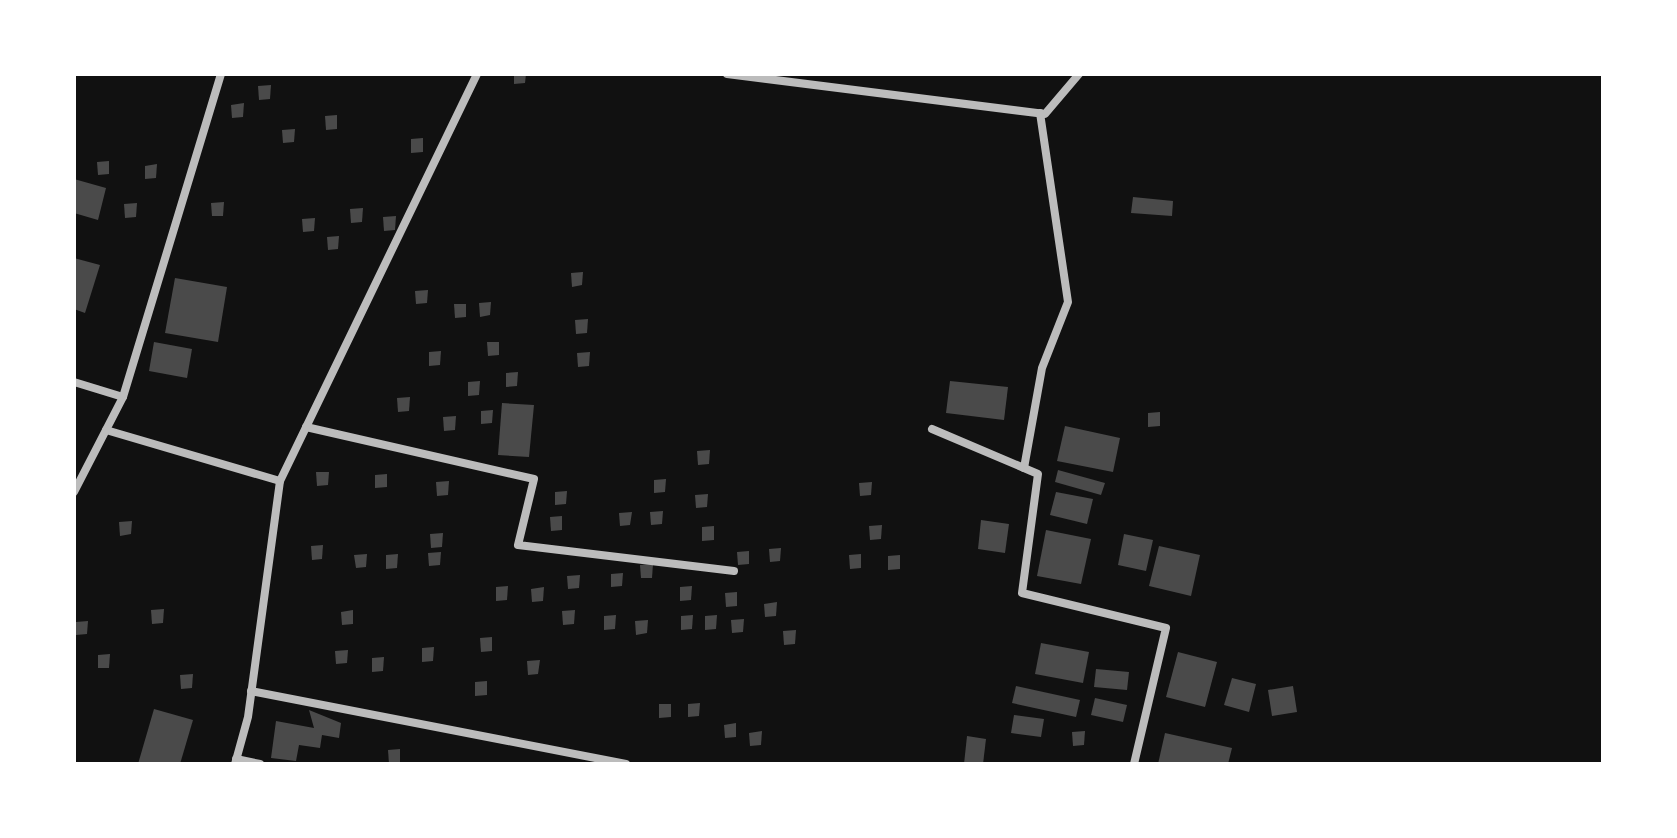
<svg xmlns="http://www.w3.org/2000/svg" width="1677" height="838" viewBox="0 0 1677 838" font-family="Manrope,sans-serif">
<rect width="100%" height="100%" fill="#111"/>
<!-- building -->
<g fill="#4a4a4a">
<path d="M514,74H526L525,83L514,84Z"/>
<path d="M271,85L270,99L259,100L258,86Z"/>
<path d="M244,103L243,117L232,118L231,105Z"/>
<path d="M337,115V129L326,130L325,116Z"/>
<path d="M295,129L294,142L283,143L282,130Z"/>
<path d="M423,138V152L411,153V139Z"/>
<path d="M109,161V174L98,175L97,162Z"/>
<path d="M157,164L156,178L145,179V166Z"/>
<path d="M74,179L106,188L98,220L74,213Z"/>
<path d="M1133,197L1173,201L1172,216L1131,213Z"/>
<path d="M224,202L223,216H212L211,203Z"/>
<path d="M137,203L136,217L125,218L124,204Z"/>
<path d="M363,208L362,222L351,223L350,209Z"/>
<path d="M396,216L395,230L384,231L383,217Z"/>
<path d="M315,218L314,231L303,232L302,219Z"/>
<path d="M339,236L338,249L328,250L327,237Z"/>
<path d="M74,258L100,265L85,313L74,309Z"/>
<path d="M583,272L582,285L572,287L571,273Z"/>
<path d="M175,278L227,287L218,342L165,333Z"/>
<path d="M428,290L427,303L416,304L415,291Z"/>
<path d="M491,302L490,315L480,317L479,303Z"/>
<path d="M454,304H466V317L455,318Z"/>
<path d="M588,319L587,333L576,334L575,320Z"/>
<path d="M154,342L192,349L187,378L149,371Z"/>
<path d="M487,342H499V355L488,356Z"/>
<path d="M441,351L440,365L429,366V352Z"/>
<path d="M590,352L589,366L578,367L577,353Z"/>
<path d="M518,372L517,386L506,387V373Z"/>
<path d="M480,381L479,395L468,396V382Z"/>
<path d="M950,381L1008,387L1004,420L946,413Z"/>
<path d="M410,397L409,411L398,412L397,398Z"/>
<path d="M502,403L534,405L529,457L498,455Z"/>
<path d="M493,410L492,423L481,424V411Z"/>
<path d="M1160,412V426L1148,427V413Z"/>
<path d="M456,416L455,430L444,431L443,417Z"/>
<path d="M1065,426L1120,438L1113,472L1057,461Z"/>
<path d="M710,450L709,464L698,465L697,451Z"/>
<path d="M1058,470L1105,483L1101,495L1055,482Z"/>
<path d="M316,472H329L328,485L317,486Z"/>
<path d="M387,474V487L375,488V475Z"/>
<path d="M666,479L665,492L654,493V480Z"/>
<path d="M449,481L448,495L437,496L436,482Z"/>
<path d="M872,482L871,495L860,496L859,483Z"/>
<path d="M567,491L566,504L555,505V492Z"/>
<path d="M1056,492L1093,499L1087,524L1050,515Z"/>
<path d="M708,494L707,507L696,508L695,495Z"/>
<path d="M663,511L662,524L651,525L650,512Z"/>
<path d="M632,512L630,525L620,526L619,513Z"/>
<path d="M562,516V530L551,531L550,517Z"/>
<path d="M981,520L1009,524L1005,553L978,549Z"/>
<path d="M132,521L131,534L120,536L119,522Z"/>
<path d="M882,525L881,539L870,540L869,526Z"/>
<path d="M714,526V540L702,541V527Z"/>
<path d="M1046,530L1091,539L1081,584L1037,576Z"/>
<path d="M443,533L442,547L431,548L430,534Z"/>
<path d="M1124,534L1153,540L1146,571L1118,565Z"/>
<path d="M323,545L322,559L312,560L311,546Z"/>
<path d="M1159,546L1200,555L1191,596L1149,586Z"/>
<path d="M781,548L780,561L770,562L769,549Z"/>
<path d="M749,551V564L738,565L737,552Z"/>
<path d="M441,552L440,565L429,566L428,553Z"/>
<path d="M367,554L366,567L356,568L354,555Z"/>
<path d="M398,554L397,568L386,569V555Z"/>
<path d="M861,554V568L850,569L849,555Z"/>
<path d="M900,555V569L888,570V556Z"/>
<path d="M653,564L652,578H641L640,565Z"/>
<path d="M623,573L622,586L611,587V574Z"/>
<path d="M580,575L579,588L568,589L567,576Z"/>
<path d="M508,586L507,600L496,601V587Z"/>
<path d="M692,586L691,600L680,601V587Z"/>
<path d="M544,587L543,601L532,602L531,589Z"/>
<path d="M737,592V606L726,607L725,593Z"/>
<path d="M777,602L776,616L765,617L764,604Z"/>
<path d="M164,609L163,623L152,624L151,610Z"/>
<path d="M353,610V624L342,625L341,612Z"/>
<path d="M575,610L574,624L563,625L562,611Z"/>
<path d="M616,615L615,629L604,630V616Z"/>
<path d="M693,615L692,629L681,630V616Z"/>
<path d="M717,615L716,629L705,630V616Z"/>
<path d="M744,619L743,632L732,633L731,620Z"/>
<path d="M648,620L647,633L636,635L635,621Z"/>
<path d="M88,621L87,634L76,635V622Z"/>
<path d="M796,630L795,644L784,645L783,631Z"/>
<path d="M492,637V651L481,652L480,638Z"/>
<path d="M1041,643L1089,652L1083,683L1035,674Z"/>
<path d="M434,647L433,661L422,662V648Z"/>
<path d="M348,650L347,663L336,664L335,651Z"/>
<path d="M1178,652L1217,662L1205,707L1166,697Z"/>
<path d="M110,654L109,668H98V655Z"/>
<path d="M384,657L383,671L372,672V658Z"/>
<path d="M540,660L538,674L528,675L527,661Z"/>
<path d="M1096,669L1129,672L1127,690L1094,687Z"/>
<path d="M193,674L192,688L181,689L180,675Z"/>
<path d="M1232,678L1256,684L1249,712L1224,705Z"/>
<path d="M487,681V695L475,696V682Z"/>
<path d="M1016,686L1080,700L1076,717L1012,703Z"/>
<path d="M1293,686L1297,712L1272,716L1268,690Z"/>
<path d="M1095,698L1127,705L1123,722L1091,715Z"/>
<path d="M700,703L699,716L688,717V704Z"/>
<path d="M659,704H671V717L659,718Z"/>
<path d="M154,709L193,720L180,764H138Z"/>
<path d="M309,710L341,723L339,738L322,735L320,748L299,745L296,761L271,758L276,721L314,728Z"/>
<path d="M1014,715L1044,719L1041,737L1011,733Z"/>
<path d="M736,723V737L725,738L724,725Z"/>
<path d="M762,731L761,745L750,746L749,733Z"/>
<path d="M1085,731L1084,745L1073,746L1072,732Z"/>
<path d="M1165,733L1232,748L1228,764H1158Z"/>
<path d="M967,736L986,739L983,764H964Z"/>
<path d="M400,749V763L389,764L388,750Z"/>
</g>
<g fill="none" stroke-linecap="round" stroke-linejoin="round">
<!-- minor -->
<g stroke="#bcbcbc" stroke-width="8">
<path d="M727,74L1045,114L1079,74"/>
<path d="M74,382L123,397"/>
<path d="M306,427L534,479L518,545L734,571"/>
<path d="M932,429L1038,474L1022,593L1166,628L1134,764"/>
<path d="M106,430L280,481"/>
<path d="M1024,468L1042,368L1068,302L1040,113"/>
<path d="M74,492L123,397L221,74"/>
<path d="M251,691L626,764"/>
<path d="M236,759L260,764"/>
<path d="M235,764L248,717L280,481L477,74"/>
</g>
</g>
<!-- border -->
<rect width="1677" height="838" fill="none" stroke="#ffffff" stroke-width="152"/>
</svg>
